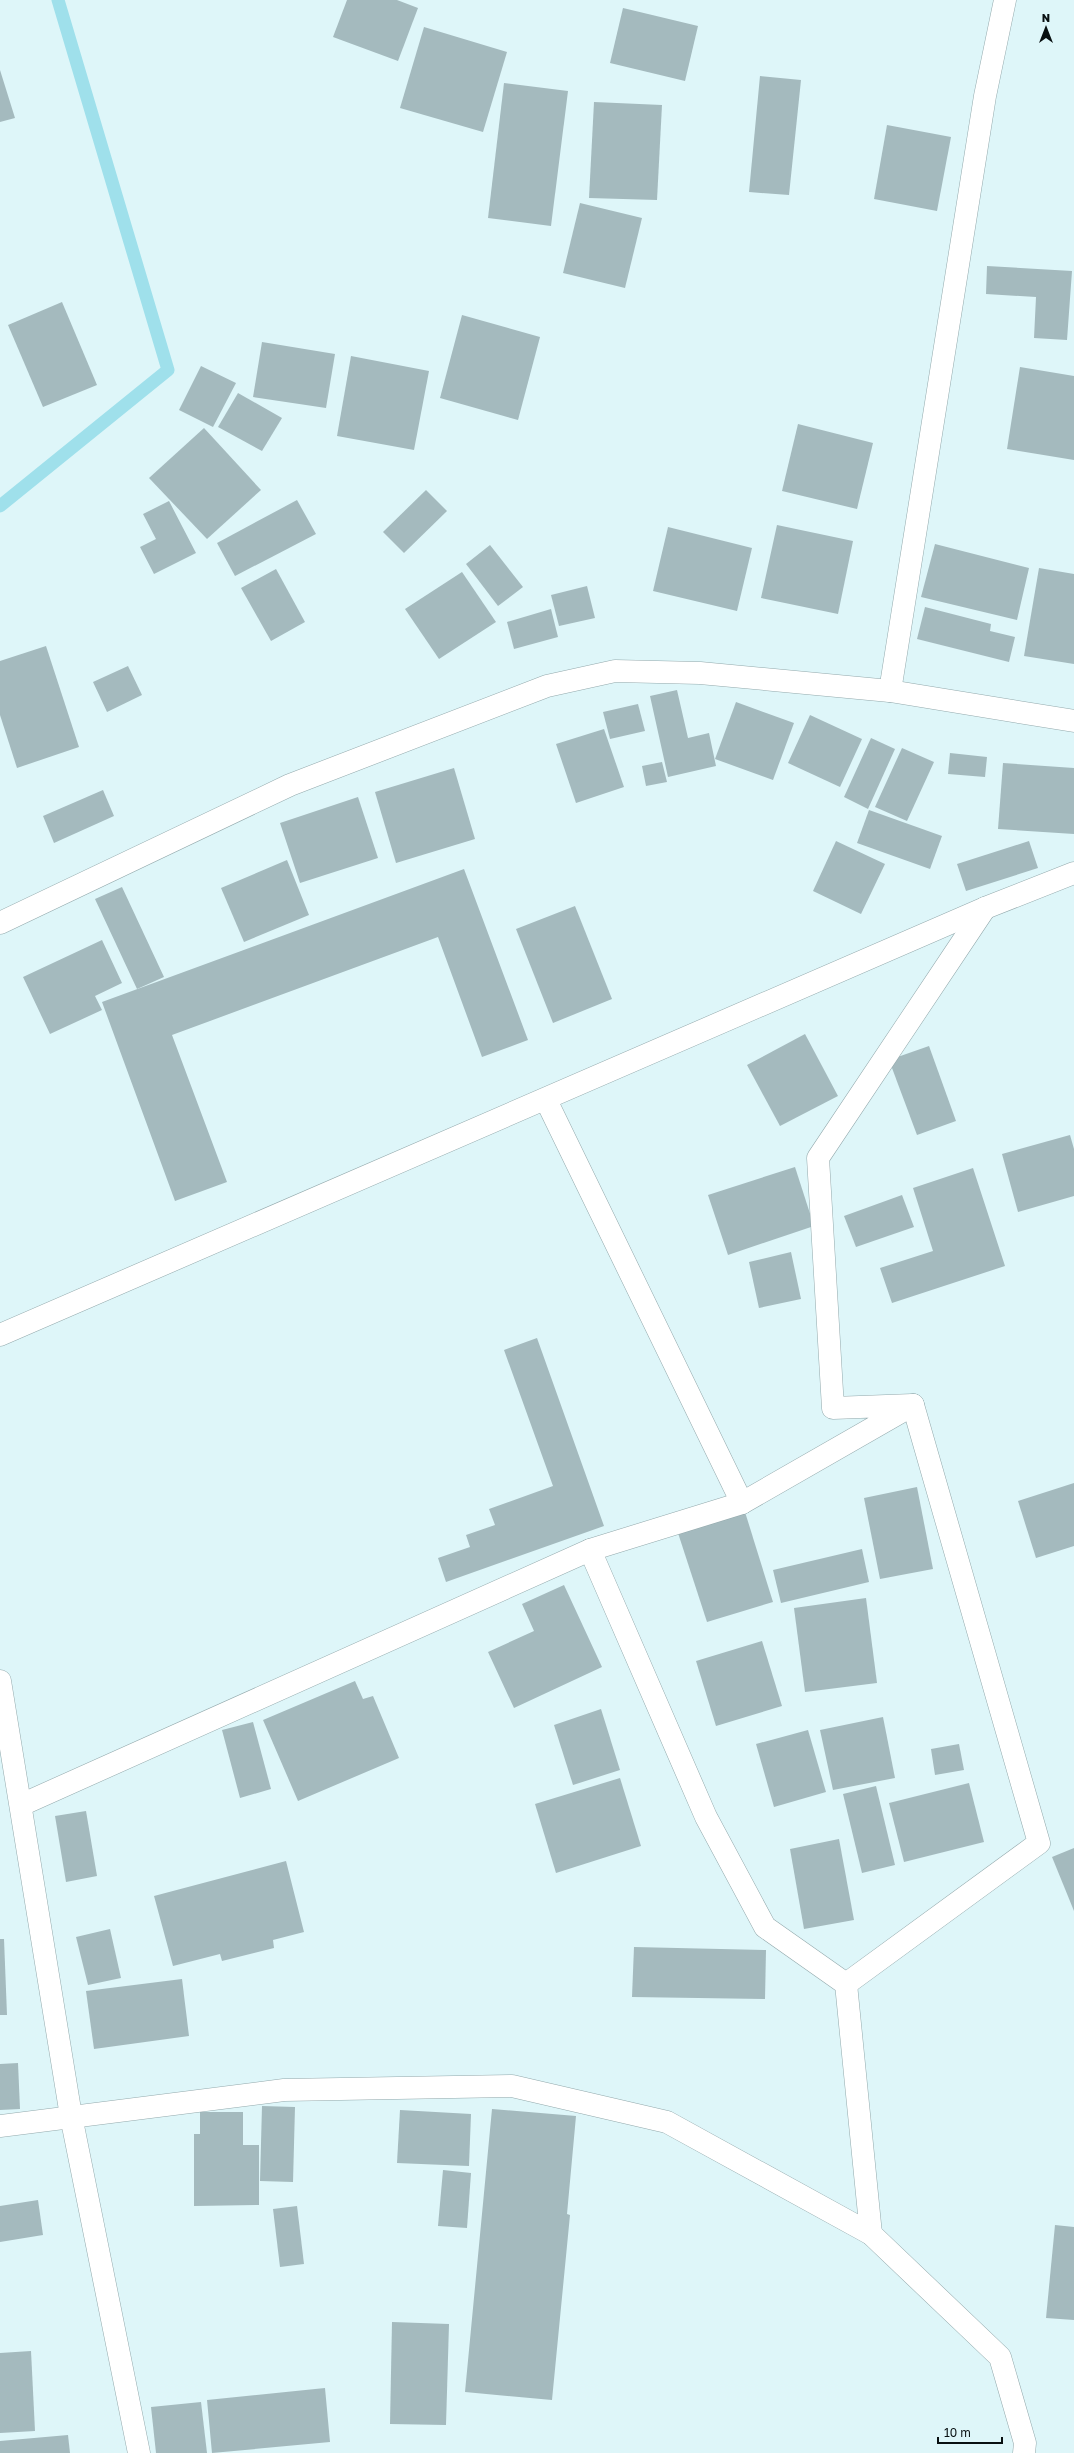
<svg xmlns="http://www.w3.org/2000/svg" width="1074" height="2453" viewBox="0 0 1074 2453" font-family="'Golos Text',sans-serif">
<rect width="100%" height="100%" fill="#def6f9"/>
<g fill="none" stroke-linecap="round" stroke-linejoin="round">
<!-- stream -->
<path stroke="#9fe0eb" stroke-width="13" d="M0,506L168,370L58,0"/>
</g>
<!-- building -->
<g fill="#a4babe">
<path d="M347,0H397L418,8L398,61L333,37Z"/>
<path d="M623,8L698,26L685,81L610,63Z"/>
<path d="M424,27L507,52L483,132L400,108Z"/>
<path d="M0,70L15,118L0,122Z"/>
<path d="M760,76L801,80L789,195L749,192Z"/>
<path d="M504,83L568,91L551,226L488,218Z"/>
<path d="M594,102L662,105L657,200L589,198Z"/>
<path d="M887,125L951,137L937,211L874,199Z"/>
<path d="M580,203L642,218L625,288L563,273Z"/>
<path d="M987,266L1072,271L1067,340L1034,338L1036,297L986,294Z"/>
<path d="M62,302L97,385L43,407L8,325Z"/>
<path d="M462,315L540,337L518,420L440,398Z"/>
<path d="M262,342L335,354L326,408L253,397Z"/>
<path d="M351,356L429,371L414,450L337,436Z"/>
<path d="M201,366L236,383L213,427L179,410Z"/>
<path d="M1020,367L1074,376V460L1007,449Z"/>
<path d="M238,393L282,418L262,451L218,427Z"/>
<path d="M798,424L873,443L857,509L782,491Z"/>
<path d="M204,428L261,490L207,539L149,478Z"/>
<path d="M426,490L447,511L404,553L383,532Z"/>
<path d="M297,500L316,534L235,576L217,543Z"/>
<path d="M169,501L196,553L154,574L140,547L156,539L143,514Z"/>
<path d="M777,525L853,541L838,614L761,598Z"/>
<path d="M668,527L752,548L737,611L653,591Z"/>
<path d="M935,544L1029,568L1017,620L921,597Z"/>
<path d="M490,545L523,587L498,606L466,564Z"/>
<path d="M1039,568L1074,574V664L1024,656Z"/>
<path d="M276,569L305,622L271,641L241,588Z"/>
<path d="M462,572L496,622L439,659L405,609Z"/>
<path d="M587,586L595,618L559,626L551,595Z"/>
<path d="M925,607L991,624L990,631L1015,637L1009,662L917,639Z"/>
<path d="M551,609L558,637L514,649L507,622Z"/>
<path d="M46,646L79,747L17,768L0,715V661Z"/>
<path d="M128,666L142,695L107,712L93,682Z"/>
<path d="M677,690L688,738L709,733L716,766L668,777L650,696Z"/>
<path d="M736,702L794,723L773,780L715,759Z"/>
<path d="M638,704L645,731L610,739L603,712Z"/>
<path d="M810,715L862,739L840,787L788,763Z"/>
<path d="M604,729L624,787L576,803L556,744Z"/>
<path d="M871,738L895,749L868,809L844,797Z"/>
<path d="M902,748L934,762L907,821L875,807Z"/>
<path d="M950,753L987,757L985,777L948,774Z"/>
<path d="M662,762L667,782L646,786L642,766Z"/>
<path d="M1003,763L1074,768V834L998,829Z"/>
<path d="M454,768L475,839L396,863L375,792Z"/>
<path d="M103,790L114,816L54,843L43,816Z"/>
<path d="M358,797L378,858L300,883L280,823Z"/>
<path d="M869,810L942,836L930,869L857,843Z"/>
<path d="M836,841L885,864L861,914L813,891Z"/>
<path d="M1029,841L1038,868L966,891L957,864Z"/>
<path d="M287,860L309,915L244,942L221,888Z"/>
<path d="M464,869L528,1040L482,1057L438,937L172,1035L227,1182L175,1201L102,1002Z"/>
<path d="M122,887L164,977L137,989L95,899Z"/>
<path d="M575,906L612,999L553,1023L516,929Z"/>
<path d="M102,940L122,983L95,996L102,1010L50,1034L23,977Z"/>
<path d="M805,1034L838,1096L780,1126L747,1065Z"/>
<path d="M929,1046L956,1121L917,1135L889,1060Z"/>
<path d="M1070,1135L1074,1149V1196L1018,1212L1002,1154Z"/>
<path d="M795,1167L814,1226L728,1255L708,1195Z"/>
<path d="M973,1168L1005,1266L892,1303L880,1268L933,1251L913,1188Z"/>
<path d="M902,1195L914,1227L856,1247L844,1216Z"/>
<path d="M791,1252L801,1299L759,1308L749,1262Z"/>
<path d="M537,1338L604,1526L446,1582L438,1558L470,1547L466,1535L495,1525L489,1509L553,1486L504,1350Z"/>
<path d="M1074,1483V1546L1036,1558L1018,1501Z"/>
<path d="M917,1487L933,1569L880,1579L864,1498Z"/>
<path d="M745,1512L773,1602L707,1622L678,1533Z"/>
<path d="M862,1549L869,1582L781,1603L773,1570Z"/>
<path d="M564,1585L602,1667L514,1708L488,1652L534,1631L522,1604Z"/>
<path d="M866,1598L877,1683L805,1692L794,1608Z"/>
<path d="M762,1641L782,1706L716,1726L696,1661Z"/>
<path d="M355,1681L363,1699L373,1696L399,1758L298,1801L263,1720Z"/>
<path d="M601,1709L620,1770L573,1785L554,1725Z"/>
<path d="M883,1717L895,1778L833,1790L820,1730Z"/>
<path d="M253,1722L271,1789L240,1798L222,1730Z"/>
<path d="M808,1730L826,1792L774,1807L756,1744Z"/>
<path d="M959,1744L964,1770L935,1775L931,1749Z"/>
<path d="M620,1778L641,1846L556,1873L535,1804Z"/>
<path d="M969,1783L984,1842L904,1862L889,1803Z"/>
<path d="M876,1786L895,1865L862,1873L843,1794Z"/>
<path d="M86,1811L97,1876L66,1882L55,1816Z"/>
<path d="M839,1839L854,1920L804,1929L790,1849Z"/>
<path d="M1074,1848V1911L1052,1857Z"/>
<path d="M286,1861L304,1932L273,1940L274,1948L222,1961L220,1954L173,1966L154,1896Z"/>
<path d="M110,1929L121,1978L88,1985L76,1937Z"/>
<path d="M0,1939H4L7,2015H0Z"/>
<path d="M634,1947L766,1950L765,1999L632,1997Z"/>
<path d="M182,1979L189,2036L94,2049L86,1991Z"/>
<path d="M18,2063L20,2109L0,2110V2064Z"/>
<path d="M262,2106L295,2107L293,2182L260,2181Z"/>
<path d="M492,2109L576,2116L567,2214L570,2215L552,2400L465,2392Z"/>
<path d="M400,2110L471,2114L469,2166L397,2163Z"/>
<path d="M200,2112H243V2145H259V2205L194,2206V2134H200Z"/>
<path d="M443,2170L471,2173L467,2228L438,2226Z"/>
<path d="M38,2200L43,2235L0,2242V2206Z"/>
<path d="M297,2206L304,2264L280,2267L273,2209Z"/>
<path d="M1055,2225L1074,2227V2320L1046,2318Z"/>
<path d="M392,2322L449,2324L446,2425L390,2424Z"/>
<path d="M31,2351L35,2431L0,2433V2353Z"/>
<path d="M325,2388L330,2442L212,2453L207,2400Z"/>
<path d="M201,2402L207,2453H156L151,2407Z"/>
<path d="M68,2435L70,2453H0V2441Z"/>
</g>
<g fill="none" stroke-linecap="round" stroke-linejoin="round">
<!-- minor casing -->
<g stroke="#93a9ac" stroke-width="23">
<g id="minor">
<path d="M890,691L985,96L1005,0"/>
<path d="M0,923L290,785L547,686L615,671L700,673L890,691L1074,721"/>
<path d="M546,1100L742,1503"/>
<path d="M0,1335L985,908L1074,873"/>
<path d="M590,1550L706,1817L765,1927L846,1984L871,2234"/>
<path d="M0,1681L71,2116L139,2453"/>
<path d="M21,1805L590,1550L742,1503L913,1405L833,1408L818,1158L985,908"/>
<path d="M846,1984L1039,1843L913,1405"/>
<path d="M0,2126L284,2090L512,2086L667,2122L871,2234L1000,2357L1025,2443L1024,2453"/>
</g>
</g>
<!-- minor -->
<use href="#minor" stroke="#fff" stroke-width="22"/>
</g>
<!-- north arrow -->
<g transform="translate(1046 28)" stroke="#def6f9" stroke-width="3" paint-order="stroke">
<path d="M0-3L7 15L0 10L-7 15Z" fill="#081011"/>
<text y="-6" font-size="11" font-weight="bold" text-anchor="middle" fill="#081011">N</text>
</g>
<!-- scale -->
<path d="M938 2437v6h64v-6" fill="none" stroke="#081011" stroke-width="2"/>
<text x="944" y="2437" font-size="12" fill="#081011" stroke="#def6f9" stroke-width="3" paint-order="stroke">10 m</text>
</svg>
